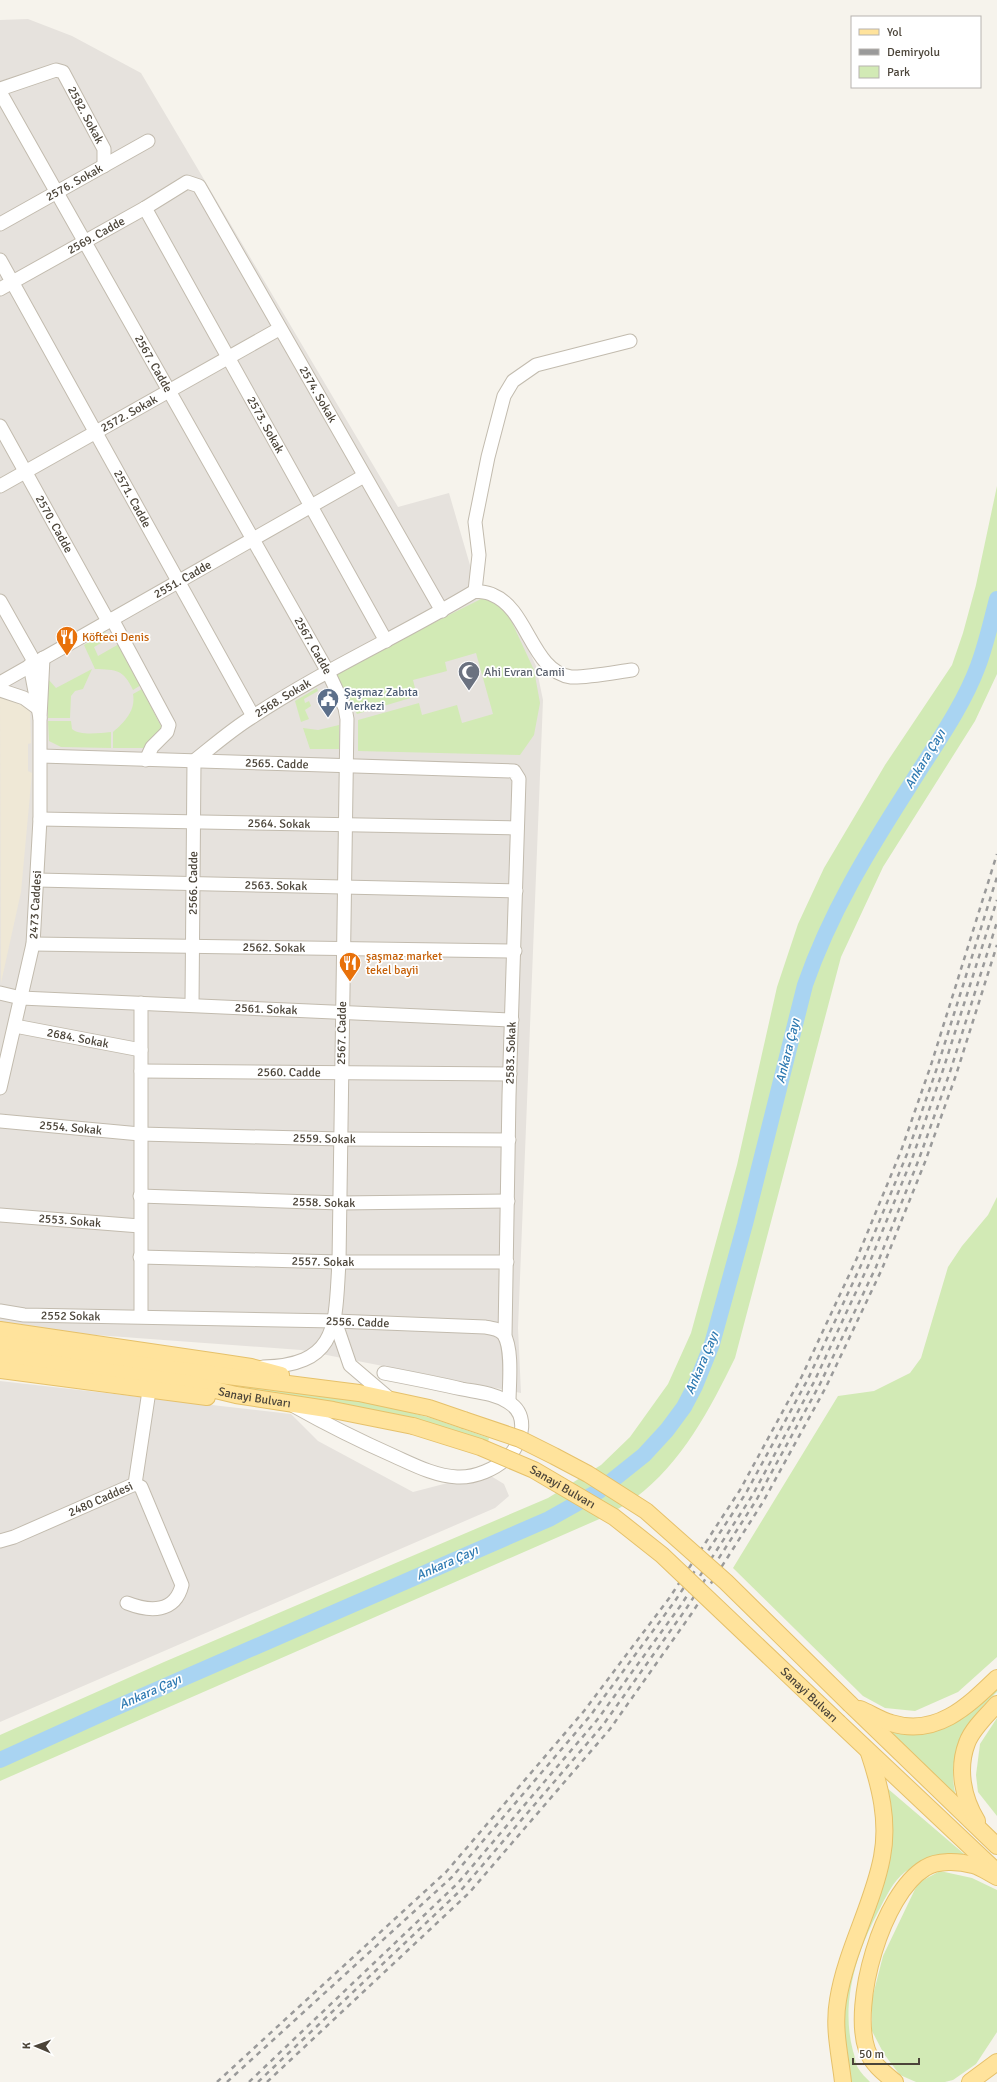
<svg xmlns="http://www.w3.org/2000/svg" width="997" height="2082" viewBox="0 0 997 2082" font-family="Signika,sans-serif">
<rect width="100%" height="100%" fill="#f6f3ec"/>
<!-- industrial -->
<g fill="#e6e2dd">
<path d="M28,19L72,36L141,73L398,507L449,493L472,572L482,586L511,612L536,666L543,700L518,1328L521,1393L301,1350L0,1328V20Z"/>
<path d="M0,1381L291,1414L318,1441L413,1492L486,1473L504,1484L509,1496L495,1508L0,1722Z"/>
</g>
<!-- education -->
<path fill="#efe8d6" d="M0,696L30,706L31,743L28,744V771L32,773L21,892L1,983Z"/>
<!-- green -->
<g fill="#d2eab5">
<path d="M997,486V674L975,721L883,867L841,957L735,1358C710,1409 682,1463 635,1498C625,1505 614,1511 604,1517L0,1781V1735L164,1662L548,1498L601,1465L630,1437L668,1384L691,1333L737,1165L777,987L798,924L824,868L885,765L952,665L963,633L976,585Z"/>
<path d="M487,596L509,616L534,670L540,703L534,735L520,755L358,751V720L419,703L422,715L457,705L462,723L493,714L476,653L445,662L447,671L413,680L417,696L357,714L333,673Z"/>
<path d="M105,632L110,638L94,647L98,656L119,644L141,685L133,690C123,669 117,670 95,669L84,645Z"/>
<path d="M92,669L83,689L75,691L71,696L70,718H48V679L56,688Z"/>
<path d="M317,688L318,691L304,699L305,703L309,701L311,706L305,710L309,719L301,722L295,701Z"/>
<path d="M142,689L162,728L145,748H113V732C125,722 136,710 133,694Z"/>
<path d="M48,721H71L72,729C80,736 100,733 111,732V748L61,747L49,741Z"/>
<path d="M339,725V749H310L303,728L318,730Z"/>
<path d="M997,1197V1657L958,1692L915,1711L885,1708L863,1696L733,1568L838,1396L874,1391L910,1373L921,1358L948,1267L962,1246L988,1215Z"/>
<path d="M0,1352L374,1403L431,1418L489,1438L488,1442Z"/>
<path d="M997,1682V1692C966,1720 944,1758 957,1800L883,1728L921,1730Z"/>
<path d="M997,1718V1816L978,1792L976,1775L980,1744Z"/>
<path d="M887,1788L970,1859C947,1860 924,1859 905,1872C893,1881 886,1897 879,1910C857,1951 840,2003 853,2051C855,2056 855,2063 858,2068C861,2073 866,2078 870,2082H846L843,2005L849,1971L889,1862L891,1835Z"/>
<path d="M940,1871L972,1878L997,1890V2032L976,2064L953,2080L945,2082H916L900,2075L884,2054L872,2031V1999L883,1956L918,1883Z"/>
</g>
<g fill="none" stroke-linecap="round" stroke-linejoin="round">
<!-- river -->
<path stroke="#a9d4f2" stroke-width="16" d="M0,1760L108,1711L549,1519L599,1491L644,1455L667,1430L684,1407L695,1386L712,1344L745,1224L805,985C830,913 868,851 909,787C933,748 962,709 978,666C986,645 991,622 997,599"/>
<!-- minor casing -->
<g stroke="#c2bbae" stroke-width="15">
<g id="minor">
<path id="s1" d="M0,89L56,70L63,72L104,149V166"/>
<path id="s2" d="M0,92L328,672L345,708L347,719L339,1262C335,1323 340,1365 263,1367"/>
<path id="s3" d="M145,208L386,641"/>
<path id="s4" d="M0,224L148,141"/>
<path id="s5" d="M0,260L253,716"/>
<path id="s6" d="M0,289L145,208L187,182L199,186L442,611"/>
<path id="s7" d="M0,426L108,621"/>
<path id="s8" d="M0,486L279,329"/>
<path d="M475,591L479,555L475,522L488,457L504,396L513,381L536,365L630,341"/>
<path d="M0,601L35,663"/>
<path d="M112,619L169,725L167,732L152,747L146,760"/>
<path d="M30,665L40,718L43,658"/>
<path id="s9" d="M0,683L364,476"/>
<path d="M0,690L24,698L39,709"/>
<path id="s10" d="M41,756L514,771L519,779L509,1096L505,1336"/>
<path id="s11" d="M40,819L517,828"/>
<path id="s12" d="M37,880L516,891"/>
<path id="s13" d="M33,944L515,951"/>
<path id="s14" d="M0,993L21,998L512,1020"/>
<path id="s15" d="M192,1005L194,761C213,746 231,730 252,717C323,670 402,635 475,591C481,592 488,592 493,595C528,609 532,672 571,677C585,678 617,672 632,670"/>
<path id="s16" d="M15,1026L141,1050"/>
<path id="s17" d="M141,1071L510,1074"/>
<path id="s18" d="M0,1088L33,944L40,819V718"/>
<path id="s19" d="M0,1121L140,1134L341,1139L509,1140"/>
<path id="s20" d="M140,1196L340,1203L508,1201"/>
<path id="s21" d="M0,1215L140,1226"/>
<path id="s22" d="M140,1257L339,1262H507"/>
<path id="s23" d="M0,1311L24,1315L335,1321L485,1327C492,1328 500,1329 504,1335C513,1349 509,1386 509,1402"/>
<path d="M141,1316V1003"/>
<path d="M335,1321L350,1365L391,1400"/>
<path d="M294,1406C326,1424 360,1441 394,1456C414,1465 435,1476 457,1477C475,1478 496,1469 509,1456C523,1441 529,1414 508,1402C494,1393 477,1392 462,1389C436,1383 410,1378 384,1373"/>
<path id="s24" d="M0,1541L14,1537L135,1484L149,1391"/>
<path d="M127,1603C150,1612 175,1613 182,1585L141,1487L135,1484"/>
</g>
</g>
<!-- major casing -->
<g stroke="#e6c16a" stroke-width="18">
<g id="major">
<path d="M0,1330L218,1362L251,1367L281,1375"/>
<path d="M0,1344L111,1361L359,1393L429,1408L464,1420"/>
<path id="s25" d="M0,1356L186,1383L236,1395L333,1410L413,1426"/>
<path d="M0,1370L207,1397"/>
<path d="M850,1704L997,1846"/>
<path d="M860,1709C870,1713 880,1720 891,1723C936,1737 967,1707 997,1678"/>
<path d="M839,1723L995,1870"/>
<path d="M977,1821C963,1798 957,1769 967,1743C972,1729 987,1715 997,1704"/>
<path d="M843,2082C840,2055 833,2028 838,2000C846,1950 873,1905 882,1857C889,1821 880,1786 869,1753"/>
<path d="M895,2082C884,2073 872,2064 867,2050C851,2004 882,1894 925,1868C937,1860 959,1861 973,1865C981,1867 989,1873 997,1877"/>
<path d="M970,2082L997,2062"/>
</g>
</g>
<!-- minor -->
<use href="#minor" stroke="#fff" stroke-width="13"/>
<!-- major -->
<use href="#major" stroke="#ffe39c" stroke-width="16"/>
<!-- rail -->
<g stroke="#9a9a9a" stroke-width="2.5" stroke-dasharray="5 5" stroke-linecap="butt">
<path d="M217,2082L446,1872L584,1711L670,1597L740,1490L802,1376L857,1258L901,1151L931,1065L997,854"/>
<path d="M227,2082L452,1877L590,1716L675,1601L746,1493L808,1379L863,1261L907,1154L937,1068L997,877"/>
<path d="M249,2082L458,1883L597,1720L681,1605L752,1496L814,1382L869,1264L913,1156L943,1070L997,900"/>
<path d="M258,2082L463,1888L603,1725L686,1609L757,1499L820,1384L876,1267L919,1159L950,1072L997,922"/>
<path d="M267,2082L469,1893L610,1729L692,1613L763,1502L826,1387L882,1269L925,1162L956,1075L997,945"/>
</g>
<!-- major-bridge casing -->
<g stroke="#e6c16a" stroke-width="18" stroke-linecap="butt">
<g id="major-bridge">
<path d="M464,1420L520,1439L554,1456L588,1474L646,1511L726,1582L850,1704"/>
<path id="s26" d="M413,1426L480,1447L534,1470L614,1517L662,1555L839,1723"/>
</g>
</g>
<!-- major-bridge -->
<use href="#major-bridge" stroke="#ffe39c" stroke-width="16"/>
</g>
<!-- icons -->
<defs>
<g id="restaurant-pin" transform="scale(1.15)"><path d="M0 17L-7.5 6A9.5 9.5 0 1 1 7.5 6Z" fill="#e8710a" stroke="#fff"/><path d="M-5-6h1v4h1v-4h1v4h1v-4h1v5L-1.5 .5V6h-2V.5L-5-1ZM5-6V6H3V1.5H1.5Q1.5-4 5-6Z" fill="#fff"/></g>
<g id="mosque-pin" transform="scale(1.15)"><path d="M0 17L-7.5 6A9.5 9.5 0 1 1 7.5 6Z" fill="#6b7280" stroke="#fff"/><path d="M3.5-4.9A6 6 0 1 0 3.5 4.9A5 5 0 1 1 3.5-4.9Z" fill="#fff"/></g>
<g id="civic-pin" transform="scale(1.15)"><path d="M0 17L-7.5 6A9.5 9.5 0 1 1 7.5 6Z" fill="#5c6f8a" stroke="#fff"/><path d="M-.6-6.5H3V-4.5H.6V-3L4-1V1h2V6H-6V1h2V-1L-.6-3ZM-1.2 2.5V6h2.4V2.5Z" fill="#fff"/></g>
</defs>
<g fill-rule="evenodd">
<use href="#restaurant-pin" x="67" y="637"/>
<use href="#mosque-pin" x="469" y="672"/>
<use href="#civic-pin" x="328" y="699"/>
<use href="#restaurant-pin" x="350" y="963"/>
</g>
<g text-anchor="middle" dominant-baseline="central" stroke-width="3.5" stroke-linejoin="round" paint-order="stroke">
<!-- street labels -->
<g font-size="12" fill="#4b4439" stroke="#fff">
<text stroke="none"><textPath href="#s1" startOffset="115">2582. Sokak</textPath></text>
<text stroke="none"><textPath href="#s4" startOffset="85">2576. Sokak</textPath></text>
<text stroke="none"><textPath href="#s6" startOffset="110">2569. Cadde</textPath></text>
<text stroke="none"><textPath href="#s2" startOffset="312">2567. Cadde</textPath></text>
<text stroke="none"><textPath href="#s6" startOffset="468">2574. Sokak</textPath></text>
<text stroke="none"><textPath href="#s8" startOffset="148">2572. Sokak</textPath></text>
<text stroke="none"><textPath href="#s3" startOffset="248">2573. Sokak</textPath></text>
<text stroke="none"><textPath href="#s5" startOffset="273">2571. Cadde</textPath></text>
<text stroke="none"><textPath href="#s7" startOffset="112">2570. Cadde</textPath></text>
<text stroke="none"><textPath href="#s9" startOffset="210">2551. Cadde</textPath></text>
<text stroke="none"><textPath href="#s2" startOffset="636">2567. Cadde</textPath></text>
<text stroke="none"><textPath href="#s15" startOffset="353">2568. Sokak</textPath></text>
<text stroke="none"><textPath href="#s10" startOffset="236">2565. Cadde</textPath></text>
<text stroke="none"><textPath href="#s11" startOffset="239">2564. Sokak</textPath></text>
<text stroke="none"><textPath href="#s15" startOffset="122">2566. Cadde</textPath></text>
<text stroke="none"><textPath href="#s12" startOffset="239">2563. Sokak</textPath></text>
<text stroke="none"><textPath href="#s18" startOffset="187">2473 Caddesi</textPath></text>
<text stroke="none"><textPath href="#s13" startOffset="241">2562. Sokak</textPath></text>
<text stroke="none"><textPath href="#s14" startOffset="267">2561. Sokak</textPath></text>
<text transform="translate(342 1033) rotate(-89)">2567. Cadde</text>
<text stroke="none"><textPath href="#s16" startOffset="64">2684. Sokak</textPath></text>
<text transform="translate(511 1053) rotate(-88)">2583. Sokak</text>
<text stroke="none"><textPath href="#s17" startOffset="148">2560. Cadde</textPath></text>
<text stroke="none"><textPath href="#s19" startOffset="71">2554. Sokak</textPath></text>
<text stroke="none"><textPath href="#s19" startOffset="325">2559. Sokak</textPath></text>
<text stroke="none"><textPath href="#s20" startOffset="184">2558. Sokak</textPath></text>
<text stroke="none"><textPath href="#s21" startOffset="70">2553. Sokak</textPath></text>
<text stroke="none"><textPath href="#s22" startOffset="183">2557. Sokak</textPath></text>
<text stroke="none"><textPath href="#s23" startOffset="71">2552 Sokak</textPath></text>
<text stroke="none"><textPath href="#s23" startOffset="358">2556. Cadde</textPath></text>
<text stroke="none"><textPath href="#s25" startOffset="258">Sanayi Bulvarı</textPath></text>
<text stroke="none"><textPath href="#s26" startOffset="162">Sanayi Bulvarı</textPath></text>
<text stroke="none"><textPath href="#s24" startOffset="109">2480 Caddesi</textPath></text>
<text stroke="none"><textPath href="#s26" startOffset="486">Sanayi Bulvarı</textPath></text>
</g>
<!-- food labels -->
<g font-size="12" fill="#c56008" stroke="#fff" text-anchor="start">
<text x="82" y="637">Köfteci Denis</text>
<text x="366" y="956">şaşmaz market<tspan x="366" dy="14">tekel bayii</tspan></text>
</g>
<!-- worship labels -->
<g font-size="12" fill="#5b616d" stroke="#fff" text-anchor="start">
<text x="484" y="672">Ahi Evran Camii</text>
</g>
<!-- service labels -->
<g font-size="12" fill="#4e5e75" stroke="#fff" text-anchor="start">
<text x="344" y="692">Şaşmaz Zabıta<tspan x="344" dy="14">Merkezi</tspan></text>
</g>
<!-- water labels -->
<g font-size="13" font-style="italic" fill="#2e7ab2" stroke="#fff">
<text transform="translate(925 759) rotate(-59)">Ankara Çayı</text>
<text transform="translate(788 1051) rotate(-76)">Ankara Çayı</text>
<text transform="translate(702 1363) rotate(-67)">Ankara Çayı</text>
<text transform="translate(447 1563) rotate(-24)">Ankara Çayı</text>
<text transform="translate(150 1692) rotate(-24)">Ankara Çayı</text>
</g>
</g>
<!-- legend -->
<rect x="851" y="16" width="130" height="72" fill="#ffffff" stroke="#b7b4b0"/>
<rect x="859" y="29" width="20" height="6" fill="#ffe39c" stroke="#b7b4b0"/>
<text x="887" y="36" font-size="12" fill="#4b4439">Yol</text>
<rect x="859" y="49" width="20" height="6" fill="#9a9a9a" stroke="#b7b4b0"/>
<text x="887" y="56" font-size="12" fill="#4b4439">Demiryolu</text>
<rect x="859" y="66" width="20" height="12" fill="#d2eab5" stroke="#b7b4b0"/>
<text x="887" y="76" font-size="12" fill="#4b4439">Park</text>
<!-- north arrow -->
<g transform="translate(36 2046) rotate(272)" stroke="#ffffff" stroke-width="3" paint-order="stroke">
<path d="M0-3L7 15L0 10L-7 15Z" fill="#4b4439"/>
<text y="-6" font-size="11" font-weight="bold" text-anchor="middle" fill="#4b4439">K</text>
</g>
<!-- scale -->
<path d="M853 2058v6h66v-6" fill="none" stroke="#4b4439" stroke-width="2"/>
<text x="859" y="2058" font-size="12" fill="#4b4439" stroke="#ffffff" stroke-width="3" paint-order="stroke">50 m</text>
</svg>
